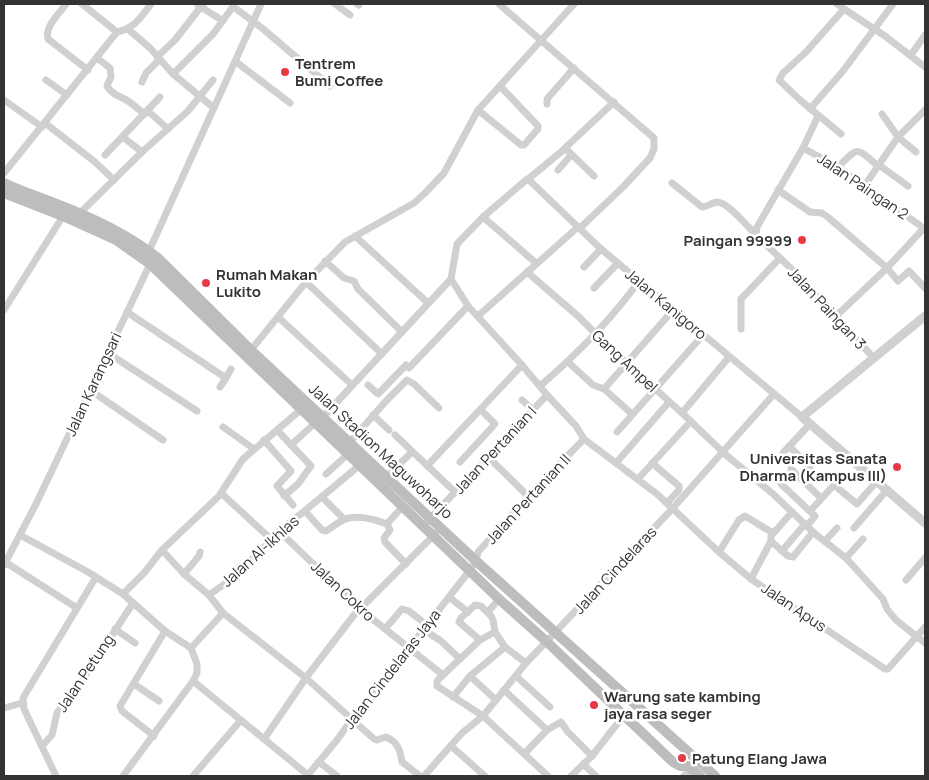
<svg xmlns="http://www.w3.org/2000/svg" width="929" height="780" viewBox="0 0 929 780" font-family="Manrope,sans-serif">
<rect width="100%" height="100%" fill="#fff"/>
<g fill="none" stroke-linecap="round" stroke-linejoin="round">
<!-- minor -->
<g stroke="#d0d0d0" stroke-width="7">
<path d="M66,4C60,13 44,27 48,39L88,70"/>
<path d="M82,4L117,32"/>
<path d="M335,4L350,15"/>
<path d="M357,4L359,5"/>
<path d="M499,4L654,138V149L650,158L623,187L580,228"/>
<path d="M837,4L844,9"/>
<path d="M198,5L223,21"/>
<path d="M128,29L150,48L173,74L214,108"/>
<path d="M911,55L925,35"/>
<path d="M157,57L175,40L203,4"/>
<path d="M97,58L110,68L111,77L107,86C112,95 120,96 128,101C134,105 139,110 145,114"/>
<path d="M235,61L290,103"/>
<path d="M173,74L213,34L232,8H235L262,28L330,86"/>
<path d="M46,80L67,95"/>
<path d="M142,82L146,73L159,60"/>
<path d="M4,100L42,127"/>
<path d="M547,104V99L574,68"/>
<path d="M810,109L843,71L893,4"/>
<path d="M478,110L521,145H524L538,129V126L500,86"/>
<path d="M148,111L168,129"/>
<path d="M882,114L898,137L916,152"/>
<path d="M818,116L803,148L838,167L925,229"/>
<path d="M45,123L95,162L114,180"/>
<path d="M841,134L800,100L779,80L783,73L806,52L844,9L885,36L925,67"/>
<path d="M123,137L142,152"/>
<path d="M803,148L757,227L756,235L802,279L835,317L874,358"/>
<path d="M105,155L160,97"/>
<path d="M879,165L908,186"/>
<path d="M838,167C859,146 856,147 878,166"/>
<path d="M558,170L571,155"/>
<path d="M4,173L117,32C135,28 140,18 151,4"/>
<path d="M594,176L565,148L614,102"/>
<path d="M527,180L567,147"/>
<path d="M672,183L702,207C707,207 711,203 717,202C728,202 748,227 756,235"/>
<path d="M865,185L898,137L925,110"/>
<path d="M778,190L810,212L822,213L829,218L887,268L898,281L909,271L925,288"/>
<path d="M80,213L142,152L188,111L213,80"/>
<path d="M483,217L536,263"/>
<path d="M355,236L428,303"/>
<path d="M149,251L261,4"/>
<path d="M325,261L344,278L354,281L358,289L402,332"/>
<path d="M584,267L601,249"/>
<path d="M527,272L579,317L610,348L682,413L726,455L772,493L814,533L846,558L883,599L887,609L896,620L925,643"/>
<path d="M306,282L382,354"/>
<path d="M594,288L618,263"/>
<path d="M4,310L63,216"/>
<path d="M127,312L226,378L220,387"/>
<path d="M478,316L578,227"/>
<path d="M278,317L352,385"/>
<path d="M835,317L887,268L924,228"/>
<path d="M741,329V299L780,258"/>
<path d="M251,350L306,282L345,242L414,203L425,193L444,173L478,110L574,4"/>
<path d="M108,353L197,411"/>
<path d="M568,362L593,385L604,389L632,414"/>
<path d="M226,378L231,369"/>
<path d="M368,385L378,394L406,365L409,368L468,306"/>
<path d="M540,386C576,355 611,320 639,281"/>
<path d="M604,389L673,310"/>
<path d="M90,390L163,440"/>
<path d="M522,400L533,410"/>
<path d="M682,413L729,357"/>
<path d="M373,415L389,430"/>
<path d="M323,417L451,279"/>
<path d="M802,417L601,249L529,180H526L483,217L457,244L451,279L468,306L522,365L547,395L576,426L584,439L657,494L719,552L751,579L885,669H888L925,627"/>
<path d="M223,427L254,449"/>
<path d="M277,430L311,466L298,484L284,496"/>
<path d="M617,432L703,335"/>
<path d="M395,435L455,492"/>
<path d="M264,440L291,471L277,486L293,505"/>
<path d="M350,442L386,401L407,380L414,384L439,408"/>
<path d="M291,445L315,423"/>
<path d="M789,446L810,467"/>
<path d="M783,453L810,424"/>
<path d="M488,457L529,497"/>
<path d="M460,462L495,424L481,410"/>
<path d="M616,463L669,402"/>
<path d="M652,463L679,486V490L667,503"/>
<path d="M427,466L522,365"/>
<path d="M791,469L821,498"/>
<path d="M326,474L348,454"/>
<path d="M386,477L412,452"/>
<path d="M638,479L691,421"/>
<path d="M781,484L815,516L807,526"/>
<path d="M221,493L272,540"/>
<path d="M322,497L344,519"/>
<path d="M811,510L834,485L857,504L877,481"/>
<path d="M305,511L322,530L326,531C331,528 337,523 343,520C355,514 375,519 387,524L403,506"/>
<path d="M387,524L390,530L384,538L385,542L406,564"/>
<path d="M423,526L547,395"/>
<path d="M854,528L887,490"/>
<path d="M279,531L360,609L443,675L437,681V686L483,716L548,776"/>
<path d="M20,535L88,572L123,594L165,631L191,648L197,664V673L193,681L308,775"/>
<path d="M771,541L782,551L805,524"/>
<path d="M825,541L837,528"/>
<path d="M162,550L184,574L209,595L223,613L306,678L374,739L377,740L386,737C398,742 400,750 402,762L420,776"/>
<path d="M782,551L788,556L793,557L813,532"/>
<path d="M719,552L739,520L745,516L773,533"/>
<path d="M846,558L863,539"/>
<path d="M5,562L77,608"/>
<path d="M4,565L36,504L150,264"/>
<path d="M184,574L199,556L200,552"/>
<path d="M751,579L771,541V536L792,512"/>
<path d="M906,580L925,558"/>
<path d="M123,594L144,573L162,550L219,496L243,459L304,407"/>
<path d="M209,595L226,583L272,540L279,531L307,509L360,465"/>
<path d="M449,597L468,612"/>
<path d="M488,612L499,599"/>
<path d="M115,629L135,643"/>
<path d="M385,629L402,609L409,611L427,625"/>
<path d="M424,630L441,641L460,659"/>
<path d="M480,640L459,622L461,618L475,605L481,606L491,616L493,620L495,632L505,647L526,663"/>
<path d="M191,648L223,613"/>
<path d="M443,675L480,640L495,632"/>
<path d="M470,676L505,647"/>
<path d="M516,676L550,707"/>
<path d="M134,684L159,701"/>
<path d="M504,690L547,730L561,722L567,731L592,756L571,776"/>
<path d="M453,697L470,676L496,700"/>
<path d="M4,708L22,703"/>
<path d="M154,736L122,711L120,706L165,631"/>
<path d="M264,739L308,675L354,615L436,533"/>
<path d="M42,746L52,735L57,713L92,666L133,603"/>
<path d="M451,746L485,776"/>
<path d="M525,753L547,730"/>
<path d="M592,756L624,715"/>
<path d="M319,762L337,776"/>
<path d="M583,764L596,776"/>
<path d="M56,776L24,709L23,698L96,577"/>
<path d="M123,776L193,681"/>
<path d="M193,776L241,720"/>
<path d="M307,776L337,740L352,719L386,681L410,647L470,570L476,561L478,552L540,484L584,439"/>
<path d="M424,776L462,733L483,716L526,663L673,508L774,394"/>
<path d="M684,776L694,766"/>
</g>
<!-- tertiary -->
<path stroke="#d0d0d0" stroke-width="9" d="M925,316L802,417L925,523"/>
<!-- secondary -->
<g stroke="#bdbdbd" stroke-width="10">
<path d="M4,183C20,191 37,196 54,203C91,217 128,234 159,259L255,354L476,561L715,776"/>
<path d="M4,193L63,216L116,240L150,264L499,599L547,642L673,762L680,766H688L700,776"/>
</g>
</g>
<!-- markers -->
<g fill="#e63946" stroke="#fff" stroke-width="2">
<circle cx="285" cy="72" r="5"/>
<circle cx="802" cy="240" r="5"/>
<circle cx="206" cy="283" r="5"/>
<circle cx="897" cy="467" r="5"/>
<circle cx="594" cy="705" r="5"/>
<circle cx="682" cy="758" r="5"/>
</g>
<g text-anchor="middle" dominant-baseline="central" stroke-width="5" stroke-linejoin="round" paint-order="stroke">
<!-- poi labels -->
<g font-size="15" font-weight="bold" fill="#333" stroke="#fff" text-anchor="start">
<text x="295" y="63">Tentrem<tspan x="295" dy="17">Bumi Coffee</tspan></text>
<text x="792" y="240" text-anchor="end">Paingan 99999</text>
<text x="216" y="274">Rumah Makan<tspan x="216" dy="17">Lukito</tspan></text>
<text x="887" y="458" text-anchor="end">Universitas Sanata<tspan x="887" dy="17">Dharma (Kampus III)</tspan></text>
<text x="604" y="696">Warung sate kambing<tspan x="604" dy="17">jaya rasa seger</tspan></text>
<text x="692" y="758">Patung Elang Jawa</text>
</g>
<!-- street labels -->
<g font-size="15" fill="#333" stroke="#fff">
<text transform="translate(863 186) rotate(34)">Jalan Paingan 2</text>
<text transform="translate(666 304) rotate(40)">Jalan Kanigoro</text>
<text transform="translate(827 308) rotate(47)">Jalan Paingan 3</text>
<text transform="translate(625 361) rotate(43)">Gang Ampel</text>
<text transform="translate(93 384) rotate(-65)">Jalan Karangsari</text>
<text transform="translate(495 450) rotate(-47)">Jalan Pertanian I</text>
<text transform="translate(381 451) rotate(43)">Jalan Stadion Maguwoharjo</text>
<text transform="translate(528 499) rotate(-47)">Jalan Pertanian II</text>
<text transform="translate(260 551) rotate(-42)">Jalan Al-Ikhlas</text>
<text transform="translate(615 570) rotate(-47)">Jalan Cindelaras</text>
<text transform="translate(343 591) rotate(43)">Jalan Cokro</text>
<text transform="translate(794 607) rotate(34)">Jalan Apus</text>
<text transform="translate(392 669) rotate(-52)">Jalan Cindelaras Jaya</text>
<text transform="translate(85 673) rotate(-56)">Jalan Petung</text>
</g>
</g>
<!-- border -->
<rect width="929" height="780" fill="none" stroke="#333333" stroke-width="10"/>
</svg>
